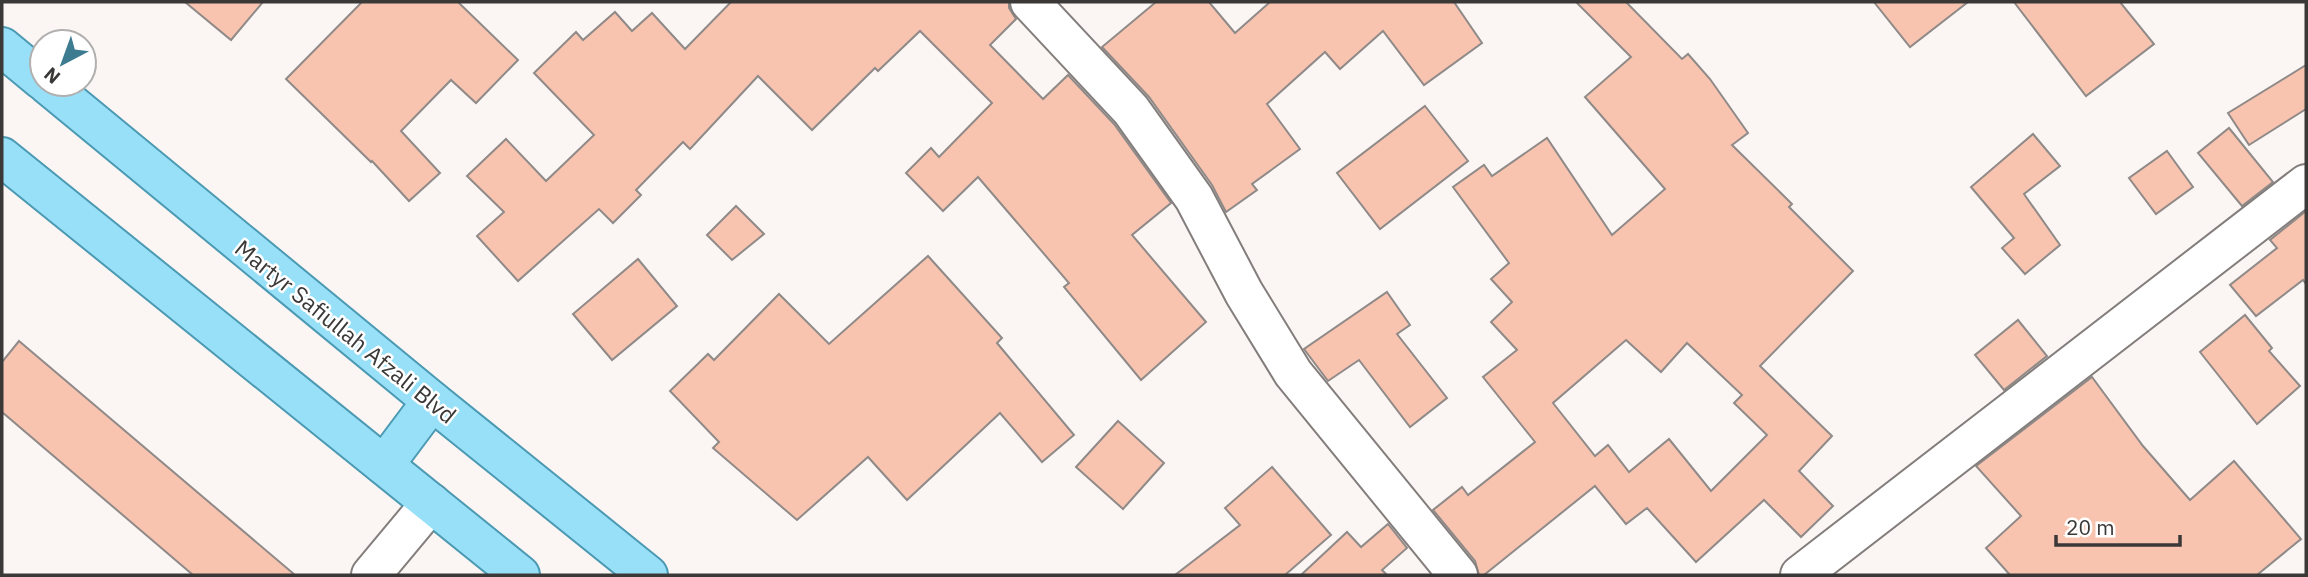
<svg xmlns="http://www.w3.org/2000/svg" width="2308" height="577" viewBox="0 0 2308 577" font-family="'IBM Plex Sans',sans-serif">
<rect width="100%" height="100%" fill="#fbf6f4"/>
<!-- building -->
<g fill="#f8c4b0" stroke="#8f8a88" stroke-width="2" fill-rule="evenodd">
<path d="M185,2H263L231,40Z"/>
<path d="M362,2H458L518,60L476,103L451,80L401,131L440,173L409,201L372,161L371,162L286,79Z"/>
<path d="M731,2H1009V8L1016,19L990,45L1043,99L1068,75L1114,124L1171,203L1132,235L1206,322L1141,380L1064,287L1069,283L978,177L943,211L906,173L931,148L939,157L992,103L920,31L878,71L875,68L812,130L758,76L690,149L683,142L636,190L641,195L613,223L599,209L518,281L477,236L504,212L467,176L506,139L546,181L594,135L534,73L576,32L583,40L615,12L632,31L652,13L685,49Z"/>
<path d="M1156,2H1209L1235,33L1270,2H1454L1482,43L1424,85L1383,31L1340,69L1325,52L1267,104L1300,149L1252,184L1257,190L1226,212L1212,185L1149,97L1102,47Z"/>
<path d="M1576,2H1626L1682,59L1688,54L1710,79L1748,133L1732,145L1792,204L1789,207L1853,271L1760,366L1832,436L1799,471L1833,506L1801,537L1764,500L1696,562L1647,508L1626,524L1595,486L1484,575H1479L1475,561L1433,510L1462,487L1468,495L1535,442L1483,377L1517,350L1491,322L1512,302L1491,279L1509,263L1453,187L1484,165L1492,176L1547,138L1612,235L1665,189L1585,97L1631,57ZM1626,340L1661,372L1687,343L1742,395L1734,403L1767,435L1711,491L1669,439L1629,472L1608,445L1595,456L1553,403Z"/>
<path d="M1874,2H1968L1910,47Z"/>
<path d="M2014,2H2120L2154,44L2086,96Z"/>
<path d="M2306,65V109L2249,145L2228,113Z"/>
<path d="M1425,106L1468,161L1380,229L1337,173Z"/>
<path d="M2229,128L2273,182L2242,206L2198,153Z"/>
<path d="M2033,134L2060,166L2024,194L2060,245L2025,274L2002,248L2014,238L1971,187Z"/>
<path d="M2167,151L2193,187L2156,214L2129,178Z"/>
<path d="M736,206L764,234L732,260L707,235Z"/>
<path d="M2306,211V284L2303,280L2256,316L2230,285L2277,248L2270,240Z"/>
<path d="M928,256L1002,338L997,343L1074,435L1042,462L1000,413L907,500L868,457L797,520L713,448L719,442L670,391L708,354L714,360L779,294L829,344Z"/>
<path d="M638,259L677,306L612,360L573,314Z"/>
<path d="M1387,292L1410,325L1397,334L1447,398L1410,427L1359,360L1328,381L1304,349Z"/>
<path d="M2245,315L2272,348L2269,351L2300,386L2257,424L2200,352Z"/>
<path d="M2018,320L2047,356L2004,390L1975,355Z"/>
<path d="M19,341L295,575H193L2,412V362Z"/>
<path d="M2092,377L2143,446L2190,500L2234,461L2301,539L2257,575H2010L1986,548L2021,516L1976,466Z"/>
<path d="M1118,421L1164,463L1123,509L1076,467Z"/>
<path d="M1272,467L1331,535L1285,575H1175L1240,525L1225,508Z"/>
<path d="M1388,524L1407,548L1382,570L1387,575H1301L1347,532L1361,547Z"/>
</g>
<g fill="none" stroke-linecap="round" stroke-linejoin="round">
<!-- minor casing -->
<g stroke="#837e7c" stroke-width="42">
<g id="minor">
<path d="M1030,2L1131,110L1194,198L1244,293L1293,373L1458,575"/>
<path d="M371,575L431,503"/>
<path d="M1800,575L2306,184"/>
</g>
</g>
<!-- major casing -->
<g stroke="#4b99b2" stroke-width="42">
<g id="major">
<path d="M2,47L42,80"/>
<path d="M47,84L432,401L648,575"/>
<path d="M2,157L520,575"/>
<path d="M384,465L432,401"/>
</g>
</g>
<!-- minor -->
<use href="#minor" stroke="#fff" stroke-width="38"/>
<!-- major -->
<use href="#major" stroke="#98e0f8" stroke-width="38"/>
</g>
<g text-anchor="middle" dominant-baseline="central" stroke-width="5" stroke-linejoin="round" paint-order="stroke">
<!-- street labels -->
<g font-size="23" fill="#3b3938" stroke="#fff">
<text transform="translate(346 331) rotate(39)">Martyr Safiullah Afzali Blvd</text>
</g>
</g>
<!-- border -->
<rect width="2308" height="577" fill="none" stroke="#3b3938" stroke-width="7"/>
<!-- north arrow -->
<g transform="translate(63 63) rotate(221)"><circle r="33" fill="#ffffff" stroke="#b1b0af" stroke-width="2"/>
<path d="M0-5L12 26L0 18L-12 26Z" fill="#3d7b91"/>
<text y="-10" font-size="19" font-weight="bold" text-anchor="middle" fill="#3b3938">N</text>
</g>
<!-- scale -->
<path d="M2056 535v10h124v-10" fill="none" stroke="#3b3938" stroke-width="3.5"/>
<text x="2066" y="535" font-size="21" fill="#3b3938" stroke="#ffffff" stroke-width="5" paint-order="stroke">20 m</text>
</svg>
